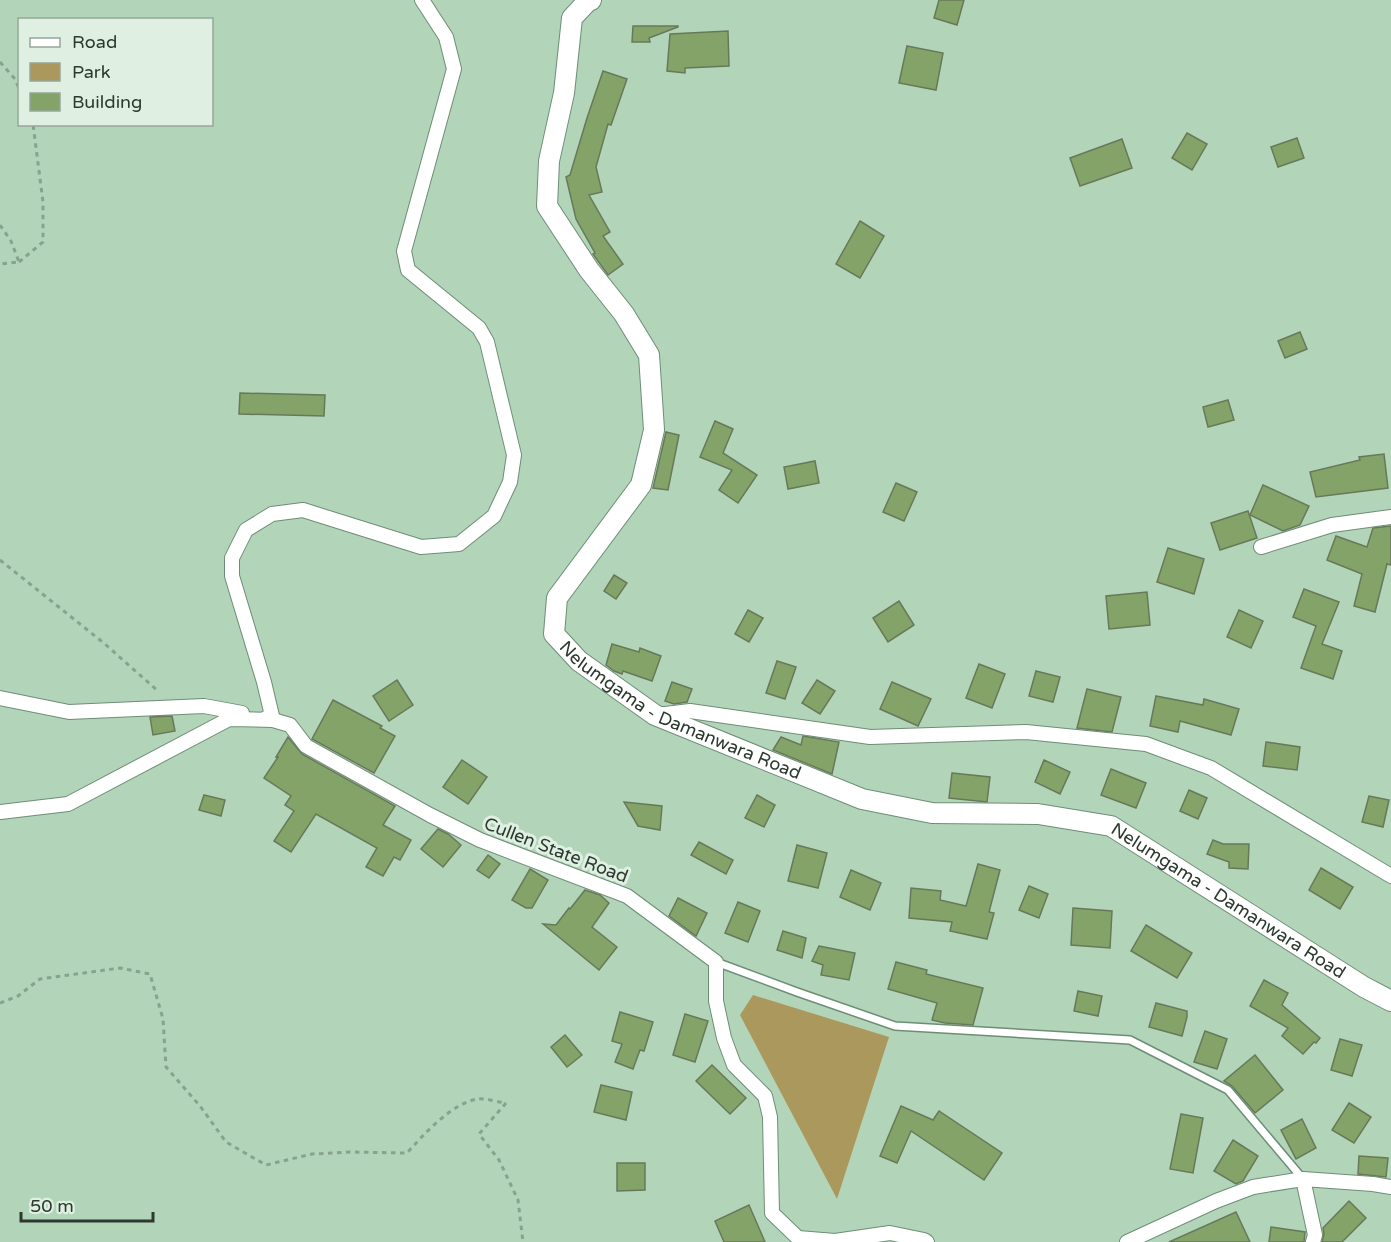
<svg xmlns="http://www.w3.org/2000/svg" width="1391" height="1242" viewBox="0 0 1391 1242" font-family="'Varela Round',sans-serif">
<rect width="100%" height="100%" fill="#b2d4b9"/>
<!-- green -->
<path fill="#ab985d" d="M753,995L889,1037L837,1199L740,1015Z"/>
<!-- building -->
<g fill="#83a369" stroke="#687959" stroke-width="1.5">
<path d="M939,0H964L957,25L934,18Z"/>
<path d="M633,26H678V27L649,38L650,42H632Z"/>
<path d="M728,31L729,66L685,68V73L667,71L670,34Z"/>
<path d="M907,46L943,53L936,90L899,83Z"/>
<path d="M603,71L627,79L611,125L608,124L596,167L602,192L589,195L610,232L603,236L623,264L608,275L593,254L595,253L576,219L566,177L570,175L587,118Z"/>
<path d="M1187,133L1207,144L1192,170L1172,158Z"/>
<path d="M1297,138L1304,158L1278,167L1271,147Z"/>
<path d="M1122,139L1132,168L1080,186L1070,158Z"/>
<path d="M860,221L884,236L860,278L836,264Z"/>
<path d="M1300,332L1307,349L1285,358L1278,341Z"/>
<path d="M240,393L325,395L324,416L239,414Z"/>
<path d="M1228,400L1234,420L1208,427L1203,407Z"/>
<path d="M715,421L733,429L723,453L757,475L738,503L719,490L732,470L700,457Z"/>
<path d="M666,432L679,435L668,490L653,488Z"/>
<path d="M1384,454L1388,488L1316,497L1310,472L1360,460L1359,457Z"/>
<path d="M815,461L819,483L788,489L784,467Z"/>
<path d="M896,483L917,492L904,521L883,512Z"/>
<path d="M1263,485L1309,506L1300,525L1283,531L1250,515Z"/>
<path d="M1248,511L1257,538L1220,550L1211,523Z"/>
<path d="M1391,526V565L1387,564L1375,612L1354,606L1362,574L1327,560L1336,536L1367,547L1373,528Z"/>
<path d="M1168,548L1204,559L1194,594L1157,582Z"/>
<path d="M614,575L627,583L616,599L604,591Z"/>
<path d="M1304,589L1339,602L1322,644L1342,651L1333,679L1301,668L1316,626L1293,617Z"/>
<path d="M1147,592L1150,625L1109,629L1106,596Z"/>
<path d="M899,601L914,625L888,642L873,618Z"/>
<path d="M748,610L763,618L749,642L735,634Z"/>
<path d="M1239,610L1263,621L1251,648L1227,637Z"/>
<path d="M612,644L639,652L640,648L661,656L652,681L623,671L622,674L614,671L606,665Z"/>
<path d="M777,661L796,667L785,699L766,693Z"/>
<path d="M979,664L1005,674L992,708L966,698Z"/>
<path d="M1036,671L1060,677L1053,702L1029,696Z"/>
<path d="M397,680L413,705L389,721L373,696Z"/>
<path d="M817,680L835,691L820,714L802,703Z"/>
<path d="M672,682L692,689L687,702L674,704L665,701Z"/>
<path d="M892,682L931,699L918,726L880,709Z"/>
<path d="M1087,689L1121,697L1112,732L1077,728Z"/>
<path d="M1156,696L1203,705L1204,699L1239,709L1231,735L1180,721L1178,732L1150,726Z"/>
<path d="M333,700L382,726L380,728L395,736L374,773L312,739Z"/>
<path d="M172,716L175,731L153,735L150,717Z"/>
<path d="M803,736L839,742L832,774L773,750L781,737L801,745Z"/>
<path d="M288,737L302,754L395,806L383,825L411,840L400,860L394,857L383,876L366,867L377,848L316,814L291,852L274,841L294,811L285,805L291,796L264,778L278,757H276Z"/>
<path d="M1266,742L1300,747L1297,770L1263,766Z"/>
<path d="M462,760L487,777L468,804L443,787Z"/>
<path d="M1044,760L1070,772L1060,794L1035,782Z"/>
<path d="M1111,769L1146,783L1136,808L1101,795Z"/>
<path d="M952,773L990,777L987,802L949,798Z"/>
<path d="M1189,790L1207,798L1198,819L1180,811Z"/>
<path d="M204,795L225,800L221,816L199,810Z"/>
<path d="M757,795L775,805L764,827L745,818Z"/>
<path d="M1369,796L1389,800L1383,827L1362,822Z"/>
<path d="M624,802L662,806L660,830L638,826Z"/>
<path d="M438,829L448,834L461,845L443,867L421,849Z"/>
<path d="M1213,840L1223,844H1249L1248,869L1229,868V862L1207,854Z"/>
<path d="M699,842L733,860L726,874L691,855Z"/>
<path d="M797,845L827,853L818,888L788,881Z"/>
<path d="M488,855L500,864L489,878L477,870Z"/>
<path d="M978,864L1000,870L989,912L994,913L987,939L950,931L952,922L909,918L911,888L941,891L940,900L966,906Z"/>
<path d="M1321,868L1353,887L1340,909L1309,890Z"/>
<path d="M530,869L548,880L532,908H526L512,900Z"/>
<path d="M851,870L881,883L870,910L840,897Z"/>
<path d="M1029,886L1048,894L1039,918L1019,910Z"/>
<path d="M585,890L600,895L609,903L592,927L617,947L599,970L543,924L556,925L569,908L570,909Z"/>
<path d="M678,898L707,913L696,936L669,916Z"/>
<path d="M738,902L760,911L748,942L725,933Z"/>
<path d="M1073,908L1112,911L1110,948L1071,945Z"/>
<path d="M1146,925L1192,953L1177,978L1131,951Z"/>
<path d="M783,931L806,938L802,958L777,950Z"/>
<path d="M819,946L855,953L849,980L821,975L823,965L812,961Z"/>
<path d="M896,962L927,970L926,974L983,988L973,1025L945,1023L932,1020L937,1003L888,989Z"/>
<path d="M1264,980L1288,993L1282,1005L1320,1038L1316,1043L1314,1042L1303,1054L1282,1036L1288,1028L1250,1006Z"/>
<path d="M1078,991L1102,996L1098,1016L1074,1011Z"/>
<path d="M1156,1003L1187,1011V1017L1182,1036L1149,1027Z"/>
<path d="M620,1012L653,1022L644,1051L640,1050L633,1069L615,1062L622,1044L612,1041Z"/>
<path d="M685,1014L708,1021L695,1062L673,1055Z"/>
<path d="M1205,1031L1227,1039L1217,1069L1194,1062Z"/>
<path d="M565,1035L582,1055L567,1067L551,1047Z"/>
<path d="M1340,1039L1362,1045L1352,1076L1331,1070Z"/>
<path d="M1255,1055L1283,1090L1255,1113L1232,1086L1224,1081Z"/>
<path d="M712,1065L746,1098L730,1114L696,1081Z"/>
<path d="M601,1085L632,1092L626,1120L594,1112Z"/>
<path d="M1349,1103L1371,1117L1354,1143L1332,1130Z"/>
<path d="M901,1106L933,1120L939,1111L1002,1153L984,1180L911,1131L897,1163L880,1156Z"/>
<path d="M1181,1114L1203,1118L1193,1173L1170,1169Z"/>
<path d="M1302,1119L1316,1148L1296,1159L1281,1130Z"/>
<path d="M1233,1140L1258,1156L1243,1181L1236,1184L1214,1171Z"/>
<path d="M1359,1156L1388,1158L1386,1177L1358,1174Z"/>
<path d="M617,1163H645V1190L617,1191Z"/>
<path d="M1349,1201L1366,1218L1342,1242H1322L1324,1234L1323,1228Z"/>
<path d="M749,1205L765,1242H724L715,1221Z"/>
<path d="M1236,1212L1250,1242H1169Z"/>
<path d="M1271,1227L1305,1232L1304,1242H1269Z"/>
</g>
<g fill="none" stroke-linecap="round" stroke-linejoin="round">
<!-- lane casing -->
<g stroke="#6d8e75" stroke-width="10">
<path id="lane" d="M716,962L797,992L895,1026L1130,1040L1228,1090L1303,1179"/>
</g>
<!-- street casing -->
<g stroke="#6d8e75" stroke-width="16">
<g id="street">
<path d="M1261,547L1332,525L1391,517"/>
<path d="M0,698L69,712L204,706L242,713"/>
<path d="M657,715L690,711L870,737L1026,732L1146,744L1211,768L1391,876"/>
<path d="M266,718L290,725L306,746L430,815L480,840L627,896L716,962V1001L724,1038L734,1065L765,1096L770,1117L772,1213L798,1238L835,1241L890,1233L924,1240L927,1242"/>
<path d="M0,812L68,804L229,719L273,720L264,682L232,576V558L246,530L272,514L303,510L421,547L459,544L494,516L510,482L514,455L487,342L479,328L408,270L404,251L454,69L446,37L422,0"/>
<path d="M1303,1179L1315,1235L1313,1242"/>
<path d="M1127,1242L1216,1201L1253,1187L1303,1179L1373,1184L1391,1187"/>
</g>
</g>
<!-- secondary casing -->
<g stroke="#6d8e75" stroke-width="22">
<g id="secondary">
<path id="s1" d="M591,0L588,1L572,18L564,93L549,161L547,206L589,270L624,314L649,355L654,430L641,485L557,598L554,634L579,661L655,715L862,799L932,813L1038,814L1111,826L1364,987L1391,1001"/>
</g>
</g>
<!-- path -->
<g stroke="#88a38d" stroke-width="3" stroke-dasharray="4.5 4.5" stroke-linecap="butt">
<path d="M0,62L15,79L20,91"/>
<path d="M0,225L11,241L19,262L0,264"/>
<path d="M19,262L43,242V202L33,124"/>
<path d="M0,560L105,644L159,692"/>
<path d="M0,1003L18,996L40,979L120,968L150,974L163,1019L166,1067L200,1106L226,1142L266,1165L312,1154L350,1152L407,1153C423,1135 453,1102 478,1099C486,1098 497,1102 506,1103"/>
<path d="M506,1103L479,1134L499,1160L518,1200L523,1242"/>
</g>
<!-- lane -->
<use href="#lane" stroke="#fff" stroke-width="7"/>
<!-- street -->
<use href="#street" stroke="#fff" stroke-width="14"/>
<!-- secondary -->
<use href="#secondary" stroke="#fff" stroke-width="20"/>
</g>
<g text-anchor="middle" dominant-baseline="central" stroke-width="6" stroke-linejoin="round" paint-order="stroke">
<!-- street labels -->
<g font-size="18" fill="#2b392e" stroke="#dff0e2">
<text stroke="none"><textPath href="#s1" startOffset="856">Nelumgama - Damanwara Road</textPath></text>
<text transform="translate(556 850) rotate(21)">Cullen State Road</text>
<text stroke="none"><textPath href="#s1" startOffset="1450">Nelumgama - Damanwara Road</textPath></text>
</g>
</g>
<!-- legend -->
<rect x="18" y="18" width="195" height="108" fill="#dff0e2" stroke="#97a79a" stroke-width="1.5"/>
<rect x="30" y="38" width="30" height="9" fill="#ffffff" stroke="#97a79a" stroke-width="1.5"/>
<text x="72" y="48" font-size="18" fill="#2b392e">Road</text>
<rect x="30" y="63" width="30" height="18" fill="#ab985d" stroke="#97a79a" stroke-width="1.5"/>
<text x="72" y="78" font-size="18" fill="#2b392e">Park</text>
<rect x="30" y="93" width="30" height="18" fill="#83a369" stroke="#97a79a" stroke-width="1.5"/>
<text x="72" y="108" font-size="18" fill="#2b392e">Building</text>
<!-- scale -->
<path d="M21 1212v9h132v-9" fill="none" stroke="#2b392e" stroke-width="3"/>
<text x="30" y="1212" font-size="18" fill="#2b392e" stroke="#dff0e2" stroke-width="4.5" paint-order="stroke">50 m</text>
</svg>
